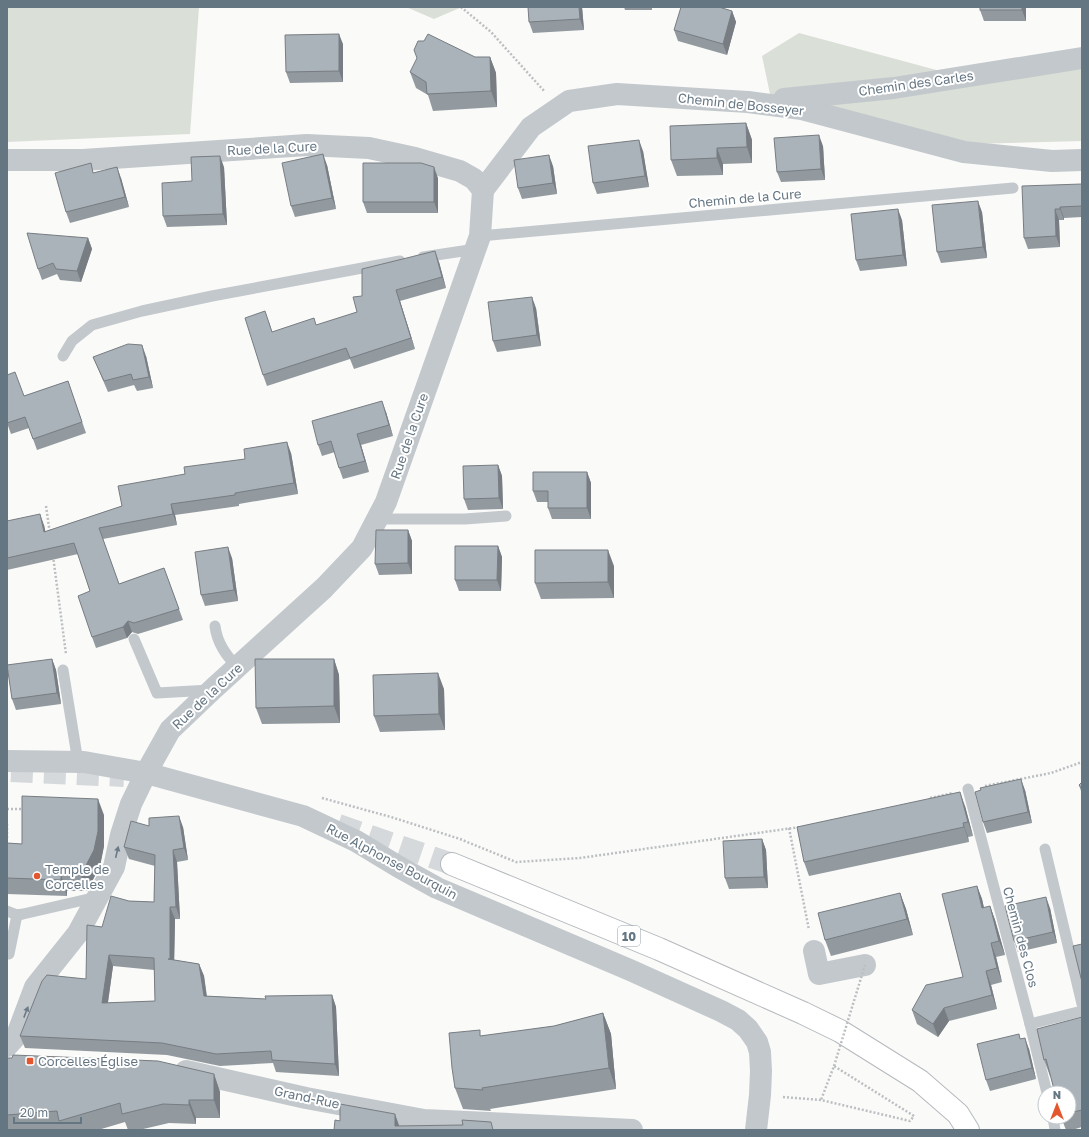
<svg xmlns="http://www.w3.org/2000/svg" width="1089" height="1137" viewBox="0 0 1089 1137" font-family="'Golos Text',sans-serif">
<rect width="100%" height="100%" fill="#fafaf8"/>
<!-- green -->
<g fill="#dadfd7">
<path d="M7,7H199L190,134L7,142Z"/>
<path d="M406,7H462L434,19Z"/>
<path d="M799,33L955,75L1082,52V141L969,144L770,94L762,56Z"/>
</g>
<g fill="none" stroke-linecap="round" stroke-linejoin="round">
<!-- primary-tunnel -->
<g stroke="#d5d9db" stroke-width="22" stroke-dasharray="22 11" stroke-linecap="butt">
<path d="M11,771L124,776"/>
<path d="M338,825L452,864"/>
</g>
<!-- primary casing -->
<g stroke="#b5babe" stroke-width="24">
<path id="primary" d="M452,864L659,949L803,1013L840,1031L920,1081L958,1114L968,1130"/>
</g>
<!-- path -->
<g stroke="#bbbfc2" stroke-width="2.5" stroke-dasharray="2 2" stroke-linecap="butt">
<path d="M461,7L491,32L545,92"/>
<path d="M46,506L50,534"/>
<path d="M53,556L66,654"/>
<path d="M985,786L1051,773L1082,762"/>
<path d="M322,798L391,817L460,839L516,862L580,858L800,827"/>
<path d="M930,798L953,793"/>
<path d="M7,809H24"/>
<path d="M7,824V838"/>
<path d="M789,828L809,930"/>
<path d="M783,1097L821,1100L910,1121L914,1116L834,1066L821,1100"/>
</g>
<!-- service -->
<g stroke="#c3c8cc" stroke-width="11">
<path d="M480,236L1013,188"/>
<path d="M423,257L476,249"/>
<path d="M63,356L72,341L92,325L142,311L212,296L400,261"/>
<path d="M377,519H465L506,516"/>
<path d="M215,626C217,643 226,655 237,667"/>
<path d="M134,639L157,693L210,690"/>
<path d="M63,670L78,762"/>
<path d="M968,789L1030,1024L1047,1093"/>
<path d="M1045,849L1082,1004"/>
<path d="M7,911L17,915L23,914L97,897"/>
<path d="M9,954L17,915"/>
<path d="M1030,1024L1082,1011"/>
<path d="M1053,1117L1055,1130"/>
</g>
<!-- minor -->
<g stroke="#c3c8cc" stroke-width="22">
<path d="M784,99L894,88L1082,58"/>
<path d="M7,160H83L307,145L369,148L415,158L460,171L474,179L483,190L480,236L386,502L362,548L324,588L213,689L170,730L146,773L131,804L121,835L114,867L78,933L35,987L17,1035L7,1046"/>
<path d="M483,190L531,127L569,101L617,94L748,102L802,109L964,152L1052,161L1082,160"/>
<path d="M7,761L84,762L146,773L303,816L356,841L399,867L437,888L630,970L721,1011L738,1020L748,1029L757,1042L760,1052L761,1071L760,1095L756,1130"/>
<path d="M814,951L819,974L865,965"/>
<path d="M186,1071L306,1098L424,1120L632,1130"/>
</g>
<!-- primary -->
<use href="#primary" stroke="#fff" stroke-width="22"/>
<!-- path-bridge -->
<path stroke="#bbbfc2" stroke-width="2.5" stroke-dasharray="2 2" stroke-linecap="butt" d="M834,1066L865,965"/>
</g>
<!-- wall -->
<g fill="#929a9f" fill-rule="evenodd">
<path d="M582,7L584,30L533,33L529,22Z"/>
<path d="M624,7H652V10H625Z"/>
<path d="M1026,7V21H984L980,10Z"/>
<path d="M732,11L736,22L727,55L678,41L674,30Z"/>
<path d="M343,44V82L290,83L286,72Z"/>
<path d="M475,57H490L496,73L497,107L433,111L428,95L416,88L410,72Z"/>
<path d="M746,123L752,140V163L723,164V175L677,176L671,160Z"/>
<path d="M823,146L825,180L781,182L777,172Z"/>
<path d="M643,151L649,187L597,194L593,183Z"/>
<path d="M327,165L336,209L295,217L291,206Z"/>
<path d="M553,166L557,194L522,199L518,188Z"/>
<path d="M224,167L227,225L167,227L163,216L192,181Z"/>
<path d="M94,173L121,178L129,207L70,223L66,212Z"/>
<path d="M438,178V213H367L363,202Z"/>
<path d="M1082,184V217L1064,218V220H1059L1060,247L1028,249L1024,238Z"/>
<path d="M982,212L987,258L941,263L937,252Z"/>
<path d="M902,220L907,266L860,271L856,260Z"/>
<path d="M88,238L92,249L81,282L60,280L57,274L42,280L38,269Z"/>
<path d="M439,262L446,288L400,301L415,349L354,369L350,359L267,386L263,375L269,322L272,332L317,325L357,312L362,296Z"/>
<path d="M536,308L541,346L497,352L493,341Z"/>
<path d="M146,356L153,388L137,391L134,385L108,392L93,357Z"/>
<path d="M68,381L86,433L37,450L29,428L11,434L7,423L24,396Z"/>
<path d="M386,412L393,436L361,445L369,472L343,479L339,468L335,452L322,456L318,445Z"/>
<path d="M291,453L298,494L239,504V506L175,515L177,525L103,539L119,584L164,568L183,620L138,634L132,632L127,638L96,648L92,637L90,591L78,554L7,570V521L44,525L45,532L122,506L185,474Z"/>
<path d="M498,465L502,476L503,509L468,510L464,499Z"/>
<path d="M587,472L591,483V519H552L548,508V502H537L533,491Z"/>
<path d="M408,530L412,541V574L379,575L375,564Z"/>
<path d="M498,546L502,557L501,591H459L455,580Z"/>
<path d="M232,558L238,601L205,606L201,595Z"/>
<path d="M614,566V598L541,599L535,583Z"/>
<path d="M52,659L56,670L61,704L16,710L12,699Z"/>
<path d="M334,659L339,675L340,723L262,724L256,708Z"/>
<path d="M444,689L445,730L380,732L374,716Z"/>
<path d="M1082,782V794L1079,785Z"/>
<path d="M1025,790L1032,823L987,833L983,822Z"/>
<path d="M965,806L973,836L968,837L969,842L809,876L804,862Z"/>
<path d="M104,815V846L100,866L87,891H67V896L7,894V843L22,844Z"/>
<path d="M149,826L183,827L188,860L177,862L180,919H175L174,960L199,964L204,976L207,996L266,999L332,995L336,1007L339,1076L276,1072L273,1063L220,1066L167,1055L25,1048L20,1036L86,979L102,927L129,901L154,902L155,866L129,859L124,847ZM113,966L154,970L155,1001L108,1003Z"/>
<path d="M762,839L766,850L768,888L729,889L725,878Z"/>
<path d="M977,886L982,899L984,908L990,906L995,920L1005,955L996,957L1002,982L991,985L997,1009L949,1021L938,1037L917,1024L912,1010L963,977Z"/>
<path d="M900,893L906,909L913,935L831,956L825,940Z"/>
<path d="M1050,908L1057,943L1018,952L1014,941Z"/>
<path d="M603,1013L611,1034L616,1089L490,1109L491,1111L463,1109L455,1088L482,1036L554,1026Z"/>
<path d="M1082,1017V1127L1072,1130H1066L1061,1117H1069V1093L1051,1076H1050L1044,1060Z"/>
<path d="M1021,1039L1029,1049L1036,1079L990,1091L986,1080Z"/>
<path d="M7,1058L214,1074L220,1092V1118H196V1124L169,1123L139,1130H128L125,1122L98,1130H62V1129L50,1130H7Z"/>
</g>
<!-- shaded-wall -->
<g fill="#777d82">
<path d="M579,7H582L584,30L580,19Z"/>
<path d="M1022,7H1026V21L1022,10Z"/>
<path d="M732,11L736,22L727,55L723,44Z"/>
<path d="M339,34L343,44V82L339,71Z"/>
<path d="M490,57L496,73L497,107L491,91Z"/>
<path d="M746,123L752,140V163L747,147Z"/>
<path d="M819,135L823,146L825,180L821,169Z"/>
<path d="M639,140L643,151L649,187L645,176Z"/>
<path d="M717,148L723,164V175L717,158Z"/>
<path d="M323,154L327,165L336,209L332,198Z"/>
<path d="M549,155L553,166L557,194L553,183Z"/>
<path d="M220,156L224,167L227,225L223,214Z"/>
<path d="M117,167L121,178L129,207L125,197Z"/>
<path d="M434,167L438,178V213L434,202Z"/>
<path d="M978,201L982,212L987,258L983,247Z"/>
<path d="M1060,207L1064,218V220L1060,209Z"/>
<path d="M898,209L902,220L907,266L903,255Z"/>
<path d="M1055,209L1059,220L1060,247L1056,236Z"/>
<path d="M88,238L92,249L81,282L77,271Z"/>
<path d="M435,251L439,262L446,288L442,277Z"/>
<path d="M396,290L400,301L415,349L411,338Z"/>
<path d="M532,297L536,308L541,346L537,335Z"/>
<path d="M142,345L146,356L153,388L149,377Z"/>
<path d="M382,401L386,412L393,436L389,425Z"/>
<path d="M357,434L361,445L369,472L365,461Z"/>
<path d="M287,442L291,453L298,494L294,483Z"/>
<path d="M498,465L502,476L503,509L499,498Z"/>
<path d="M587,472L591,483V519L587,508Z"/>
<path d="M171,504L175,515L177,525L173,514Z"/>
<path d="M40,514L44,525L48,543L44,532Z"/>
<path d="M408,530L412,541V574L408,563Z"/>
<path d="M498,546L502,557L501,591L497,580Z"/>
<path d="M228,547L232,558L238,601L234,590Z"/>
<path d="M608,550L614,566V598L608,582Z"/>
<path d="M128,621L132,632L127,638L123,627Z"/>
<path d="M52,659L56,670L61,704L57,693Z"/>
<path d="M334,659L339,675L340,723L334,706Z"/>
<path d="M438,673L444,689L445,730L439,714Z"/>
<path d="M1021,779L1025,790L1032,823L1028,812Z"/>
<path d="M960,792L965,806L973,836L968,822Z"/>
<path d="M98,799L104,815V846L100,866L87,891L81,875Z"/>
<path d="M179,816L183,827L188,860L184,848Z"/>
<path d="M963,823L968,837L969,842L964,827Z"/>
<path d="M762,839L766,850L768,888L764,877Z"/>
<path d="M173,850L177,862L180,919L176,907Z"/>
<path d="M61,875L67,891V896L61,880Z"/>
<path d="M977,886L982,899L987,922L982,908Z"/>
<path d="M900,893L906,909L913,935L907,919Z"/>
<path d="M1046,897L1050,908L1057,943L1053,932Z"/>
<path d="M990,906L995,920L1005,955L999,941Z"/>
<path d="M170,907L175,919L174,971L170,959Z"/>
<path d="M991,943L996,957L1002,982L997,968Z"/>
<path d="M109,955L113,966L106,1015L102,1003Z"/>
<path d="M199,964L204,976L208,1008L204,996Z"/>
<path d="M986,971L991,985L997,1009L992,995Z"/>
<path d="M332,995L336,1007L339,1076L335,1064Z"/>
<path d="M944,1008L949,1021L938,1037L933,1024Z"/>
<path d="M603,1013L611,1034L616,1089L609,1068Z"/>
<path d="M1025,1038L1029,1049L1036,1079L1032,1068Z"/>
<path d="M214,1074L220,1092V1118L214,1100Z"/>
<path d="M189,1100L196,1118V1124L189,1105Z"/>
<path d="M395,1114L400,1128L395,1126Z"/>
</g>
<!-- building -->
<g fill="#aab3b9" stroke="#777d82" fill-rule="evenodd">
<path d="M528,7H579L580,19L529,22Z"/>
<path d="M681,7H719L732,11L723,44L674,30Z"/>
<rect x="980" y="7" width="42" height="3"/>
<path d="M339,34V71L286,72L285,35Z"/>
<path d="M428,34L475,57H490L491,91L427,94L426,82L410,72L417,58L414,50L418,41H424Z"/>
<path d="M746,123L747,147L717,148V158L671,160L670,126Z"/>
<path d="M819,135L821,169L777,172L774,138Z"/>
<path d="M639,140L645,176L593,183L588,146Z"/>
<path d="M323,154L332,198L291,206L282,163Z"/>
<path d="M549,155L553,183L518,188L514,160Z"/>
<path d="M220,156L223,214L163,216L162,183L192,181L191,157Z"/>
<path d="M91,163L93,173L117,167L125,197L66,212L55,173Z"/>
<path d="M363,163H421L434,167V202H363Z"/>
<path d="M1082,184V206L1060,207V209H1055L1056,236L1024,238L1022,186Z"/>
<path d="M978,201L983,247L937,252L932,205Z"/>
<path d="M898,209L903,255L856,260L851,214Z"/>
<path d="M27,233L88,238L77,271L56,269L53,263L38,269Z"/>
<path d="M435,251L442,277L396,290L411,338L350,358L346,348L263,375L245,318L265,311L272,332L314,318L316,325L357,312L353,297L362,296V269Z"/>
<path d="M532,297L537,335L493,341L488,302Z"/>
<path d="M128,344L142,345L149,377L133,380L131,374L104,381L93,357Z"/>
<path d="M15,372L24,396L68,381L82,422L33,439L25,417L7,423V375Z"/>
<path d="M382,401L389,425L357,434L365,461L339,468L331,441L318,445L312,421Z"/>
<path d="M287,442L294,483L235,493V495L171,504L173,514L99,528L119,584L164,568L179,609L134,623L128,621L123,627L92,637L78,596L90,591L74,543L7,558V521L40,514L44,532L122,506L118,486L185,474L184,467L245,459L244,449Z"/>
<path d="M498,465L499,498L464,499L463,466Z"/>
<path d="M533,472H587V508H548V491H533Z"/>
<path d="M376,530H408V563L375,564Z"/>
<path d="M455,546H498L497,580H455Z"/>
<path d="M228,547L234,590L201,595L195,552Z"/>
<path d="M535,550H608V582L535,583Z"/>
<path d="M52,659L57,693L12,699L7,665Z"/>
<path d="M255,659H334V706L256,708Z"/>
<path d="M438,673L439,714L374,716L373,675Z"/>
<path d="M1021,779L1028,812L983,822L975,792L981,790L980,788Z"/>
<path d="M1082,782V789L1079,785Z"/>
<path d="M960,792L968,822L963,823L964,827L804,862L797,827Z"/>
<path d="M22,796L98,799V831L94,850L81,875H61V880L7,878V843L22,844Z"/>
<path d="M179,816L184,848L173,850L176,907H170V959H168L199,964L204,996L266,999L265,996L332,995L335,1064L272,1060L271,1051L216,1054L162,1043L20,1036L42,981L47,975L86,979L87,925L102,927L111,896L129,901L154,902L155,855L124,847L131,821L149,826V818ZM109,955L154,958L155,1001L102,1003Z"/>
<path d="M762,839L764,877L725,878L723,841Z"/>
<path d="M977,886L982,908L990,906L999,941L991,943L997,968L986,971L992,995L944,1008L933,1024L912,1010L926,985L963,977L942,894Z"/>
<path d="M900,893L907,919L825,940L818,913Z"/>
<path d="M1046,897L1053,932L1014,941L1005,906Z"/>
<path d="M1082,944V982L1073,946Z"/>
<path d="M603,1013L609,1068L482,1088L483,1090L455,1088L452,1068L449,1033L480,1030V1036L554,1026Z"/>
<path d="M1082,1017V1110L1069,1113V1093H1055L1046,1059L1044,1060L1037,1029Z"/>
<path d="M1019,1034L1020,1039L1025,1038L1032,1068L986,1080L977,1044Z"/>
<path d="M13,1055L158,1061L214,1074V1100H189V1105L163,1104L122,1114L120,1103L59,1121L57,1111L7,1115V1058H12Z"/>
<path d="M340,1104L395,1114V1126L463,1125L462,1120L491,1122L493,1130H334L335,1120L340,1121Z"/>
</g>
<!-- one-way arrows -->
<defs><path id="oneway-solid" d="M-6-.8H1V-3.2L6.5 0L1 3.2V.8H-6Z"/></defs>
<g fill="#6a7a87">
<use href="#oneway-solid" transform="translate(117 852) rotate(-77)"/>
<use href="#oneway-solid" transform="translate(26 1012) rotate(-69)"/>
</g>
<!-- markers -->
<g fill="#e4572e" stroke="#fff" stroke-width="1.5">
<circle cx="37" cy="876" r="4"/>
<rect x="26" y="1057" width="8" height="8" rx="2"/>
</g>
<g text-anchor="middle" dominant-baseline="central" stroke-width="4" stroke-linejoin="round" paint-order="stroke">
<!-- shield labels -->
<rect fill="#fff" stroke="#939fa8" stroke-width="1" x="618" y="926" width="22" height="20" rx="3"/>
<g font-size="12" font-weight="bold" fill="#657683">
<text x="629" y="936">10</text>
</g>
<!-- street labels -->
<g font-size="13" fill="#657683" stroke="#fff">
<text transform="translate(916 83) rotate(-8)">Chemin des Carles</text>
<text transform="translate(741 104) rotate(6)">Chemin de Bosseyer</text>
<text transform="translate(272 148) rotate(-3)">Rue de la Cure</text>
<text transform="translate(745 198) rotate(-5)">Chemin de la Cure</text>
<text transform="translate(409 436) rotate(-71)">Rue de la Cure</text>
<text transform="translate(207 696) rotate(-43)">Rue de la Cure</text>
<text transform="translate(392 861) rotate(28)">Rue Alphonse Bourquin</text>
<text transform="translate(1021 937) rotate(75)">Chemin des Clos</text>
<text transform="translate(307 1097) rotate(12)">Grand-Rue</text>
</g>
<!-- poi labels -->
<g font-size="13" fill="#657683" stroke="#fff" text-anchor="start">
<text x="45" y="869">Temple de<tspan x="45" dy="15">Corcelles</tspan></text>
<text x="38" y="1061">Corcelles Église</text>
</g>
</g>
<!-- border -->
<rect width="1089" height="1137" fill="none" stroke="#657683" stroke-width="16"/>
<!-- north arrow -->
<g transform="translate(1057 1105)"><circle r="19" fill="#ffffff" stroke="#c1c8cd"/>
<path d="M0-3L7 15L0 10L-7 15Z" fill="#e4572e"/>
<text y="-6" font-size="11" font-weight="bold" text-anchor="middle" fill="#657683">N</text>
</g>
<!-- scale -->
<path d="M14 1117v6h67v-6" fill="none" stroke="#657683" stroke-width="2"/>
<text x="20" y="1117" font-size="12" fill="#657683" stroke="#ffffff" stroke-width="3" paint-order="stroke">20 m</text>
</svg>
